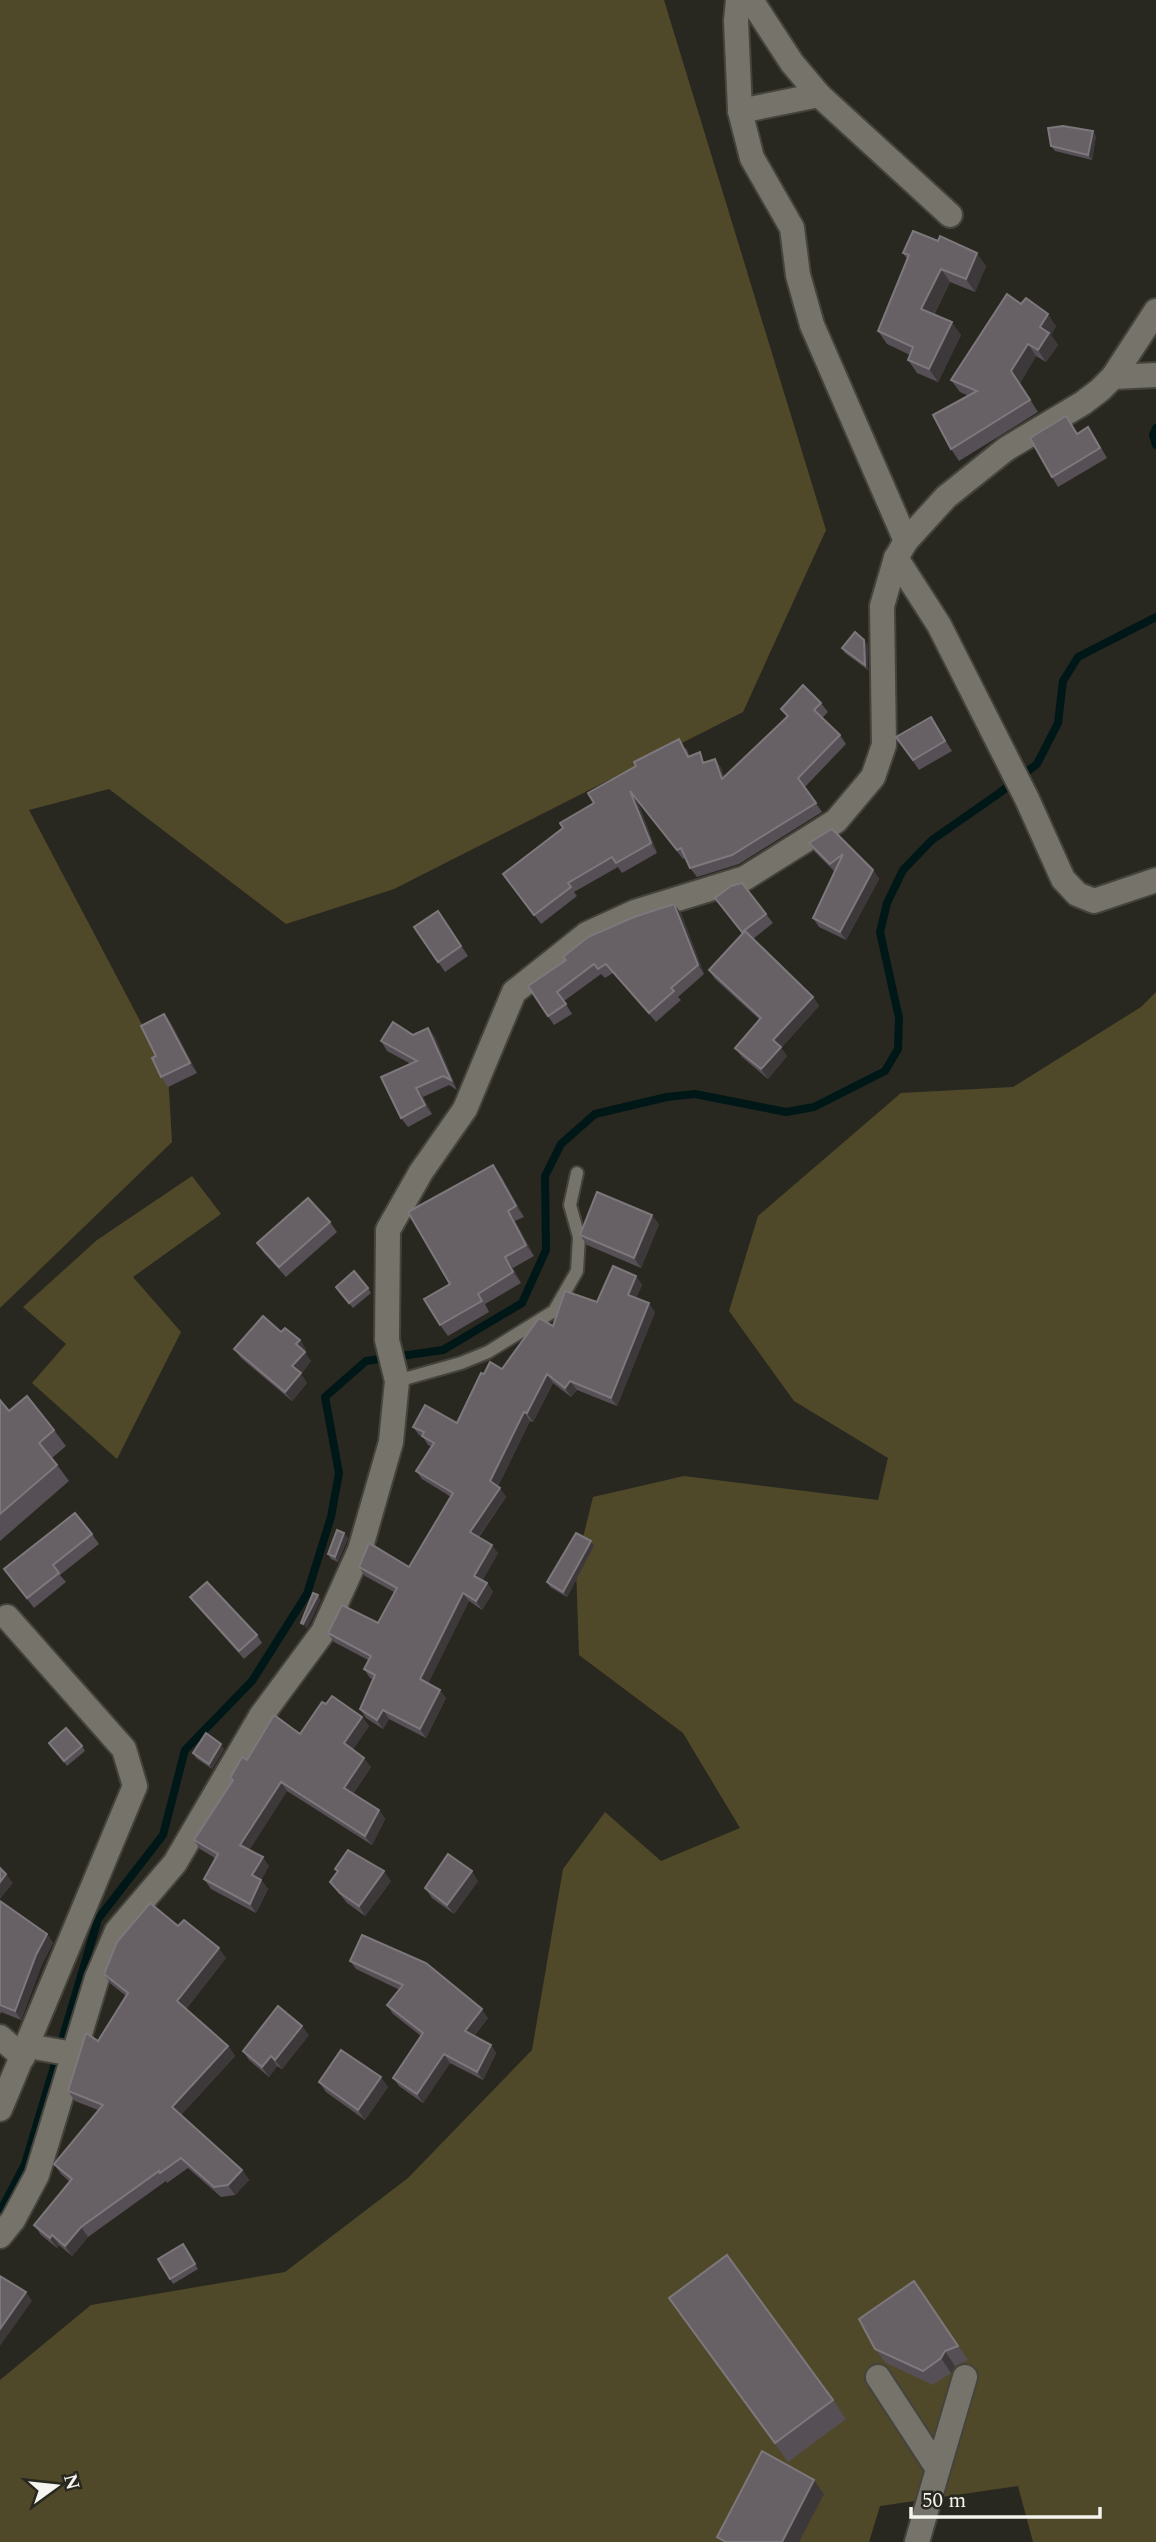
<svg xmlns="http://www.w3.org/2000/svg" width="1156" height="2542" viewBox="0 0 1156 2542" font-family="Spectral,serif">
<rect width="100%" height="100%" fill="#292820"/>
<!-- green -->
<g fill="#4f4929">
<path d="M0,0H664L826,530L743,712L394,889L286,924L109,789L29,810L168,1074L172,1142L0,1308Z"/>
<path d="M1156,992V2542H1033L1018,2486L880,2506L869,2542H0V2380L91,2305L285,2272L408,2178L532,2050L563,1869L605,1812L661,1861L740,1828L683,1733L579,1655L576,1566L593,1497L684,1476L878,1500L888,1458L794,1401L729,1311L758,1216L901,1093L1013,1087L1141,1007Z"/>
<path d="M192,1176L221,1214L133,1277L181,1332L117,1459L32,1383L66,1344L23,1307L97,1240Z"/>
</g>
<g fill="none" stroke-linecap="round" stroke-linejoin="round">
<!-- stream -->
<g stroke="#001717" stroke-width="8">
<path d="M1156,428L1153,435L1156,445"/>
<path d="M0,2212L25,2164L98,1919L163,1835L185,1750L252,1681L307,1594L331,1517L339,1473L325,1397L366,1361L443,1350L522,1303L546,1250L545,1176L561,1144L595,1114L667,1097L695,1094L786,1112L814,1107L885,1071L898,1049L899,1018L880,932L887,903L903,870L932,840L998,794L1037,764L1058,723L1063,681L1078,657L1156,617"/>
</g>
<!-- service casing -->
<g stroke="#44433c" stroke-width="16">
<path id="service" d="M397,1381L461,1363L488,1352L554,1311L577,1271L579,1237L570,1205L577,1173"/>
</g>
<!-- minor casing -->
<g stroke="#44433c" stroke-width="28">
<g id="minor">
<path d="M738,0L736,21L740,111L752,158L792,228L798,275L812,325L906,541"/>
<path d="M751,0L792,63L819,95L950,215"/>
<path d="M740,111L819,95"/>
<path d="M1113,377L1156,375"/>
<path d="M896,558L939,625L1027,799L1063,879L1077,894L1094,901L1156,880"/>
<path d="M0,2037L23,2057"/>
<path d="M28,2046L73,2054"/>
<path d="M0,2109L135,1786L124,1749L7,1617"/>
<path d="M0,2236L13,2220L37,2175L97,1978L117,1931L175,1863L261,1716L323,1632L360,1550L391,1442L397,1381L387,1340L388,1230L421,1172L465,1109L514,992L587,934L635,912L745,878L836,821L873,777L884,745L882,606L896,558L906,541L946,497L1006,449L1083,403L1100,390L1113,377L1156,311"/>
<path d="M878,2377L938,2469L917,2542"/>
<path d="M938,2469L965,2377"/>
</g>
</g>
<!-- service -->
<use href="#service" stroke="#75736a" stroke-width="12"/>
<!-- minor -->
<use href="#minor" stroke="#75736a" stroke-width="24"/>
</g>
<!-- wall -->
<g fill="#564f56">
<path d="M1096,136L1092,160L1055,151L1051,146Z"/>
<path d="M903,253L986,266L975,292L950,282L934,315L961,335L938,382L917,373L908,360L910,355L887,344L878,331L907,259Z"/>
<path d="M1021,304L1056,326L1051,335L1058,345L1046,362L1036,356L1020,383L1038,412L959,461L951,449L969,396L960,392L951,380Z"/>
<path d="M1077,433L1095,437L1107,458L1058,487L1052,477Z"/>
<path d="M868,645V670L845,653L842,648Z"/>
<path d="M821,703L828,712L822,718L840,735L846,744L805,787L822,812L739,864L697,877L690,868L686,858L683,859L637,800L657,853L622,873L618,867L574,892L577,896L541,924L503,874L686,748L690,757L706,762L715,759L721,768L724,777L787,717L781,709Z"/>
<path d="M931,717L952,751L919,770L896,737Z"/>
<path d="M832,829L873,870L879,879L846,940L819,927L813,918L835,872L815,852L809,843Z"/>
<path d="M715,898L766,914L773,923L753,939L813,997L819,1006L781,1048L787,1056L768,1079L742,1057L735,1048L760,1020L715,979L709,970L743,934Z"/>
<path d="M674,904L681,913L704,974L678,997L681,1000L656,1022L613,973L605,978L601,974L564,1001L572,1014L554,1025L528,986Z"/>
<path d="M438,911L468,956L445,972L414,927Z"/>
<path d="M164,1014L171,1023L197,1073L168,1087L161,1077L156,1056Z"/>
<path d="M428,1028L435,1037L457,1090L449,1085L423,1097L432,1114L408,1127L401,1118L411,1064L387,1051L381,1041L413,1035Z"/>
<path d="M493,1165L501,1176L524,1217L515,1221L534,1256L513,1268L521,1283L485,1304L489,1312L448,1336L440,1325Z"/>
<path d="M330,1222L337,1232L286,1277L264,1253L257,1243Z"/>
<path d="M659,1224L641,1268L587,1245L580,1235Z"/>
<path d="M636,1276L642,1285L636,1298L655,1312L617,1406L577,1390L571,1397L553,1383L533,1422L530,1421L498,1486L506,1497L479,1537L498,1553L482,1581L487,1583L493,1592L482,1610L469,1601L428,1683L446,1698L426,1738L389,1719L383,1729L366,1718L360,1709L373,1679L370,1678L364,1669L368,1660L334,1642L328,1633L378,1623L394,1592L365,1576L359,1567H409L451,1497L422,1479L416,1471L432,1447L428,1445L423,1437L419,1435L413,1427L457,1423L484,1374L502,1369L553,1326L597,1302Z"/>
<path d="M368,1288L371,1293L353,1308L339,1292Z"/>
<path d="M281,1332L300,1340L306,1350L304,1352L311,1361L301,1374L307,1383L292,1401L241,1358L234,1349Z"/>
<path d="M0,1400L9,1411L54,1430L66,1446L52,1458L69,1481L0,1541Z"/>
<path d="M92,1534L99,1544L60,1575L66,1582L34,1608L4,1569Z"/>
<path d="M348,1538L338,1562L331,1559L328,1554Z"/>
<path d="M594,1546L567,1597L550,1587L547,1582Z"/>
<path d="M190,1597L257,1635L262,1643L244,1659L195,1604Z"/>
<path d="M362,1717L369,1726L353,1749L371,1767L353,1794L379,1810L385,1819L372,1845L287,1791L249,1850L269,1866L261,1880L268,1889L256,1913L211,1889L204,1879L215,1858L200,1849L194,1840L232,1781L230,1778L247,1760Z"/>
<path d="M82,1746L85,1751L67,1766L53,1748Z"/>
<path d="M224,1749L212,1769L196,1758L193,1753Z"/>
<path d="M335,1869L391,1881L365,1916L347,1903L330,1882L338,1872Z"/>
<path d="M478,1881L454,1914L432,1898L425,1888Z"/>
<path d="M0,1901L47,1934L53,1943L42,1964L21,2020L1,2012L0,2015Z"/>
<path d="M178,1926L226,1958L186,2009L228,2046L235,2056L181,2115L242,2170L249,2180L235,2195L221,2197L188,2168L167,2183L166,2181L88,2237L72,2256L59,2245L57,2248L41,2235L34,2225L70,2182L61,2174L54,2164L98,2110L75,2101L68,2091L98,2041L126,1996L111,1984L104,1974Z"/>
<path d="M350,1961L488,2018L474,2036L491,2045L496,2053L483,2080L450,2063L423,2103L399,2086L393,2078L421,2036L393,2014L387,2005L400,1990L356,1969Z"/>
<path d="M309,2035L282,2069L277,2066L269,2077L249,2060L243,2051Z"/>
<path d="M319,2082L388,2087L365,2120L326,2092Z"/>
<path d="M183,2244L198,2269L173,2284L170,2279Z"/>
<path d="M914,2281L968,2360L955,2366L951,2373L933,2385L886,2363L875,2349Z"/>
<path d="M682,2316L833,2400L846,2419L788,2462Z"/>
</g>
<!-- shaded-wall -->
<g fill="#3d3839">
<path d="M1093,131L1096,136L1092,160L1088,155Z"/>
<path d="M977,253L986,266L975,292L966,279Z"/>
<path d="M941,269L950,282L930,322L921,309Z"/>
<path d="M1048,314L1056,326L1051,335L1058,345L1046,362L1038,350L1040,327Z"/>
<path d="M952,322L961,335L938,382L929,369Z"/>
<path d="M1028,344L1036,356L1020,383L1038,412L1011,371Z"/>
<path d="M864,640L868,645V670L865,665Z"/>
<path d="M715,759L721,768L728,789L722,779Z"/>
<path d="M630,791L637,800L657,853L651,843Z"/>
<path d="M873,870L879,879L846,940L840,932Z"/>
<path d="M674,904L681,913L704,974L698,965Z"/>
<path d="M813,997L819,1006L781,1048L787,1056L768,1079L761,1069L773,1040Z"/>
<path d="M164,1014L171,1023L197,1073L190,1063Z"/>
<path d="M428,1028L435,1037L457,1090L451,1080Z"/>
<path d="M416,1088L423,1097L432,1114L425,1105Z"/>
<path d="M493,1165L501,1176L524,1217L516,1206Z"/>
<path d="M508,1211L515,1221L534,1256L526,1245Z"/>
<path d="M652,1215L659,1224L641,1268L634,1258Z"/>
<path d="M505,1257L513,1268L521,1283L513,1272Z"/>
<path d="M636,1276L642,1285L634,1304L628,1295Z"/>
<path d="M649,1303L655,1312L617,1406L611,1398Z"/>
<path d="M300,1340L306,1350L303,1354L296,1344Z"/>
<path d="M305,1352L311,1361L301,1374L307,1383L292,1401L285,1392L292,1366Z"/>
<path d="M547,1374L553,1383L533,1422L527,1413Z"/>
<path d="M570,1381L577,1390L571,1397L565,1388Z"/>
<path d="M524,1412L530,1421L496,1490L490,1481Z"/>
<path d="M500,1488L506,1497L476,1540L470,1532Z"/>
<path d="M344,1533L348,1538L338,1562L335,1557Z"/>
<path d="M591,1541L594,1546L567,1597L563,1592Z"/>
<path d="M492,1545L498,1553L480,1584L474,1576Z"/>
<path d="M487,1583L493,1592L482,1610L476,1601Z"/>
<path d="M463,1593L469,1601L426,1688L420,1679Z"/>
<path d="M318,1595L321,1600L307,1629L303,1624Z"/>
<path d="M440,1690L446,1698L426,1738L420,1729Z"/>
<path d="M383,1710L389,1719L383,1729L377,1720Z"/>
<path d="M362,1717L369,1726L351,1753L344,1743Z"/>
<path d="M221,1744L224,1749L212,1769L209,1764Z"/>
<path d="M364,1758L371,1767L351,1797L344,1788Z"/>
<path d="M281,1782L287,1791L247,1854L240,1845Z"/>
<path d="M379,1810L385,1819L372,1845L365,1836Z"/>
<path d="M263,1857L269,1866L261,1880L268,1889L256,1913L250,1904L252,1875Z"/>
<path d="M384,1871L391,1881L365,1916L359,1906Z"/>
<path d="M472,1871L478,1881L454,1914L447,1905Z"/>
<path d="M6,1874L13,1883L0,1899V1882Z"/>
<path d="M47,1934L53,1943L42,1964L21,2020L15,2011L36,1955Z"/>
<path d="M219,1948L226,1958L184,2011L177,2001Z"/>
<path d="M482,2009L488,2018L471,2039L465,2031Z"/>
<path d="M302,2026L309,2035L282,2069L275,2060Z"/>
<path d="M491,2045L496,2053L483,2080L477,2072Z"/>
<path d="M228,2046L235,2056L179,2117L172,2107Z"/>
<path d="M444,2054L450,2063L423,2103L417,2094Z"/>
<path d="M271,2056L277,2066L269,2077L262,2067Z"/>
<path d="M381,2077L388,2087L365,2120L358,2110Z"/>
<path d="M242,2170L249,2180L235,2195L228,2185Z"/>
<path d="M81,2227L88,2237L72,2256L65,2246Z"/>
<path d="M52,2235L59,2245L57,2248L50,2238Z"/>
<path d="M26,2292L32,2301L0,2346V2329Z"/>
<path d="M945,2351L955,2366L951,2373L941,2358Z"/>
<path d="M814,2480L824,2494L799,2542H782Z"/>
</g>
<!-- building -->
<g fill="#676166" stroke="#7d787c" stroke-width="2">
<path d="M1063,126L1093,131L1088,155L1051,146L1048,128Z"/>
<path d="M913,231L938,241L940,236L977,253L966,279L941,269L921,309L952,322L929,369L908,360L913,347L878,331L909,255L903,253Z"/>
<path d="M1007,294L1021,304L1026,298L1048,314L1040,327L1049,333L1038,350L1028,344L1011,371L1030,400L951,449L933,415L977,391L951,380Z"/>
<path d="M1066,416L1077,434L1088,427L1100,448L1052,477L1030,438Z"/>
<path d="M855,632L864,640L865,665L842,648Z"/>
<path d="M803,685L821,703L814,710L840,735L798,778L816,803L732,855L690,868L681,848L677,850L630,791L651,843L616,863L612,857L568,883L571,887L534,915L503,874L563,828L560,823L594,803L588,793L636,766L634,762L679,739L688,757L700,752L703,763L715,759L722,779L788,716L781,709Z"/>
<path d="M931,717L945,741L913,760L896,737Z"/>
<path d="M832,829L873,870L840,932L813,918L843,854L830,864L809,843Z"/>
<path d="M742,883L766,914L742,932L715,898L731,886Z"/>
<path d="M674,904L698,965L671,988L674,991L649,1013L606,964L598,969L594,964L557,992L566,1004L548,1016L528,986L566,960L563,957L588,937L634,917Z"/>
<path d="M438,911L461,946L438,962L414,927Z"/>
<path d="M745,931L813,997L773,1040L781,1047L761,1069L735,1048L761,1018L709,970Z"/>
<path d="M164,1014L190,1063L161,1077L152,1058L156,1056L141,1026Z"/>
<path d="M393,1022L413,1035L428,1028L451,1080L443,1076L416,1088L425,1105L401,1118L381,1077L417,1061L381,1041Z"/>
<path d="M493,1165L516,1206L508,1211L526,1245L505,1257L513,1272L478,1294L482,1301L440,1325L424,1299L450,1284L408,1212Z"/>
<path d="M597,1192L652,1215L634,1258L580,1235Z"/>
<path d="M308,1198L330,1222L279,1267L257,1243Z"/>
<path d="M613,1266L636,1276L628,1295L649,1303L611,1398L570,1381L565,1388L547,1374L527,1413L524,1412L490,1481L500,1488L470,1532L492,1545L474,1576L487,1583L476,1601L463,1593L420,1679L440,1690L420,1729L383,1710L377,1720L360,1709L375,1675L364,1669L371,1656L328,1633L342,1605L378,1623L397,1588L359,1567L369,1543L409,1567L453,1493L416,1471L434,1443L422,1436L424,1432L413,1427L425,1405L457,1423L481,1373L484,1374L490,1362L502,1369L539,1318L553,1326L565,1291L597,1302Z"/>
<path d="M354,1271L368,1288L349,1303L336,1287Z"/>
<path d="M263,1316L281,1332L285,1328L300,1340L296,1344L305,1352L292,1366L301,1373L285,1392L234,1349Z"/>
<path d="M27,1396L54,1430L39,1443L57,1465L0,1514V1400L9,1411Z"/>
<path d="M75,1513L92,1534L53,1565L59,1573L27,1598L4,1569Z"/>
<path d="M337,1530L344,1533L335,1557L328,1554Z"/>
<path d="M576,1533L591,1541L563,1592L547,1582Z"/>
<path d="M207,1582L257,1635L239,1651L190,1597Z"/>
<path d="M313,1593L318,1595L303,1624L301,1623Z"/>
<path d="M332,1696L362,1717L344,1743L364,1758L344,1788L379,1810L365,1836L281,1782L240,1845L263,1857L252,1875L261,1880L250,1904L204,1879L218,1854L194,1840L233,1780L230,1778L242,1757L247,1760L274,1715L300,1734L322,1702L326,1704Z"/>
<path d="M66,1728L82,1746L64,1761L49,1743Z"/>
<path d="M206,1733L221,1744L209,1764L193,1753Z"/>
<path d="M348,1850L384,1871L359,1906L340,1893L330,1882L338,1871L335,1869Z"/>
<path d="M448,1854L472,1871L447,1905L425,1888Z"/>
<path d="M0,1868L6,1874L0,1882Z"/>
<path d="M0,1901L47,1934L36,1955L15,2011L0,2005Z"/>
<path d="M150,1903L178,1926L184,1920L219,1948L177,2001L228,2046L172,2107L242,2170L228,2185L214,2187L181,2158L160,2173L159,2171L81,2227L65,2246L52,2235L50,2238L34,2225L72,2179L54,2164L103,2105L68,2091L86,2033L98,2041L128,1993L104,1974L117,1942Z"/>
<path d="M362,1935L426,1963L482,2009L465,2031L491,2045L477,2072L444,2054L417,2094L393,2078L423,2033L387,2005L403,1985L350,1961Z"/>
<path d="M278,2006L302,2026L275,2060L271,2056L262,2067L243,2051Z"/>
<path d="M341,2050L381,2077L358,2110L319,2082Z"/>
<path d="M183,2244L195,2264L170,2279L158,2259Z"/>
<path d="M727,2255L833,2400L775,2443L669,2298Z"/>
<path d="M0,2276L26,2292L0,2329Z"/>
<path d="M914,2281L958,2346L945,2351L941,2358L923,2371L875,2349L859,2319Z"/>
<path d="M762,2451L814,2480L782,2542H726L717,2537Z"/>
</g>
<!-- north arrow -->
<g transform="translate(56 2486) rotate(75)" stroke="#292820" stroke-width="5" paint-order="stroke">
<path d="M0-5L12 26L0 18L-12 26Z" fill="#f5f4ef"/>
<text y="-10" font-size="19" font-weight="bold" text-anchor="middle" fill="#f5f4ef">N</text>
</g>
<!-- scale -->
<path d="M911 2507v10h189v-10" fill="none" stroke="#f5f4ef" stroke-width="3.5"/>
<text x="922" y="2507" font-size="21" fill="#f5f4ef" stroke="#292820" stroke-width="5" paint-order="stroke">50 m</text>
</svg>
